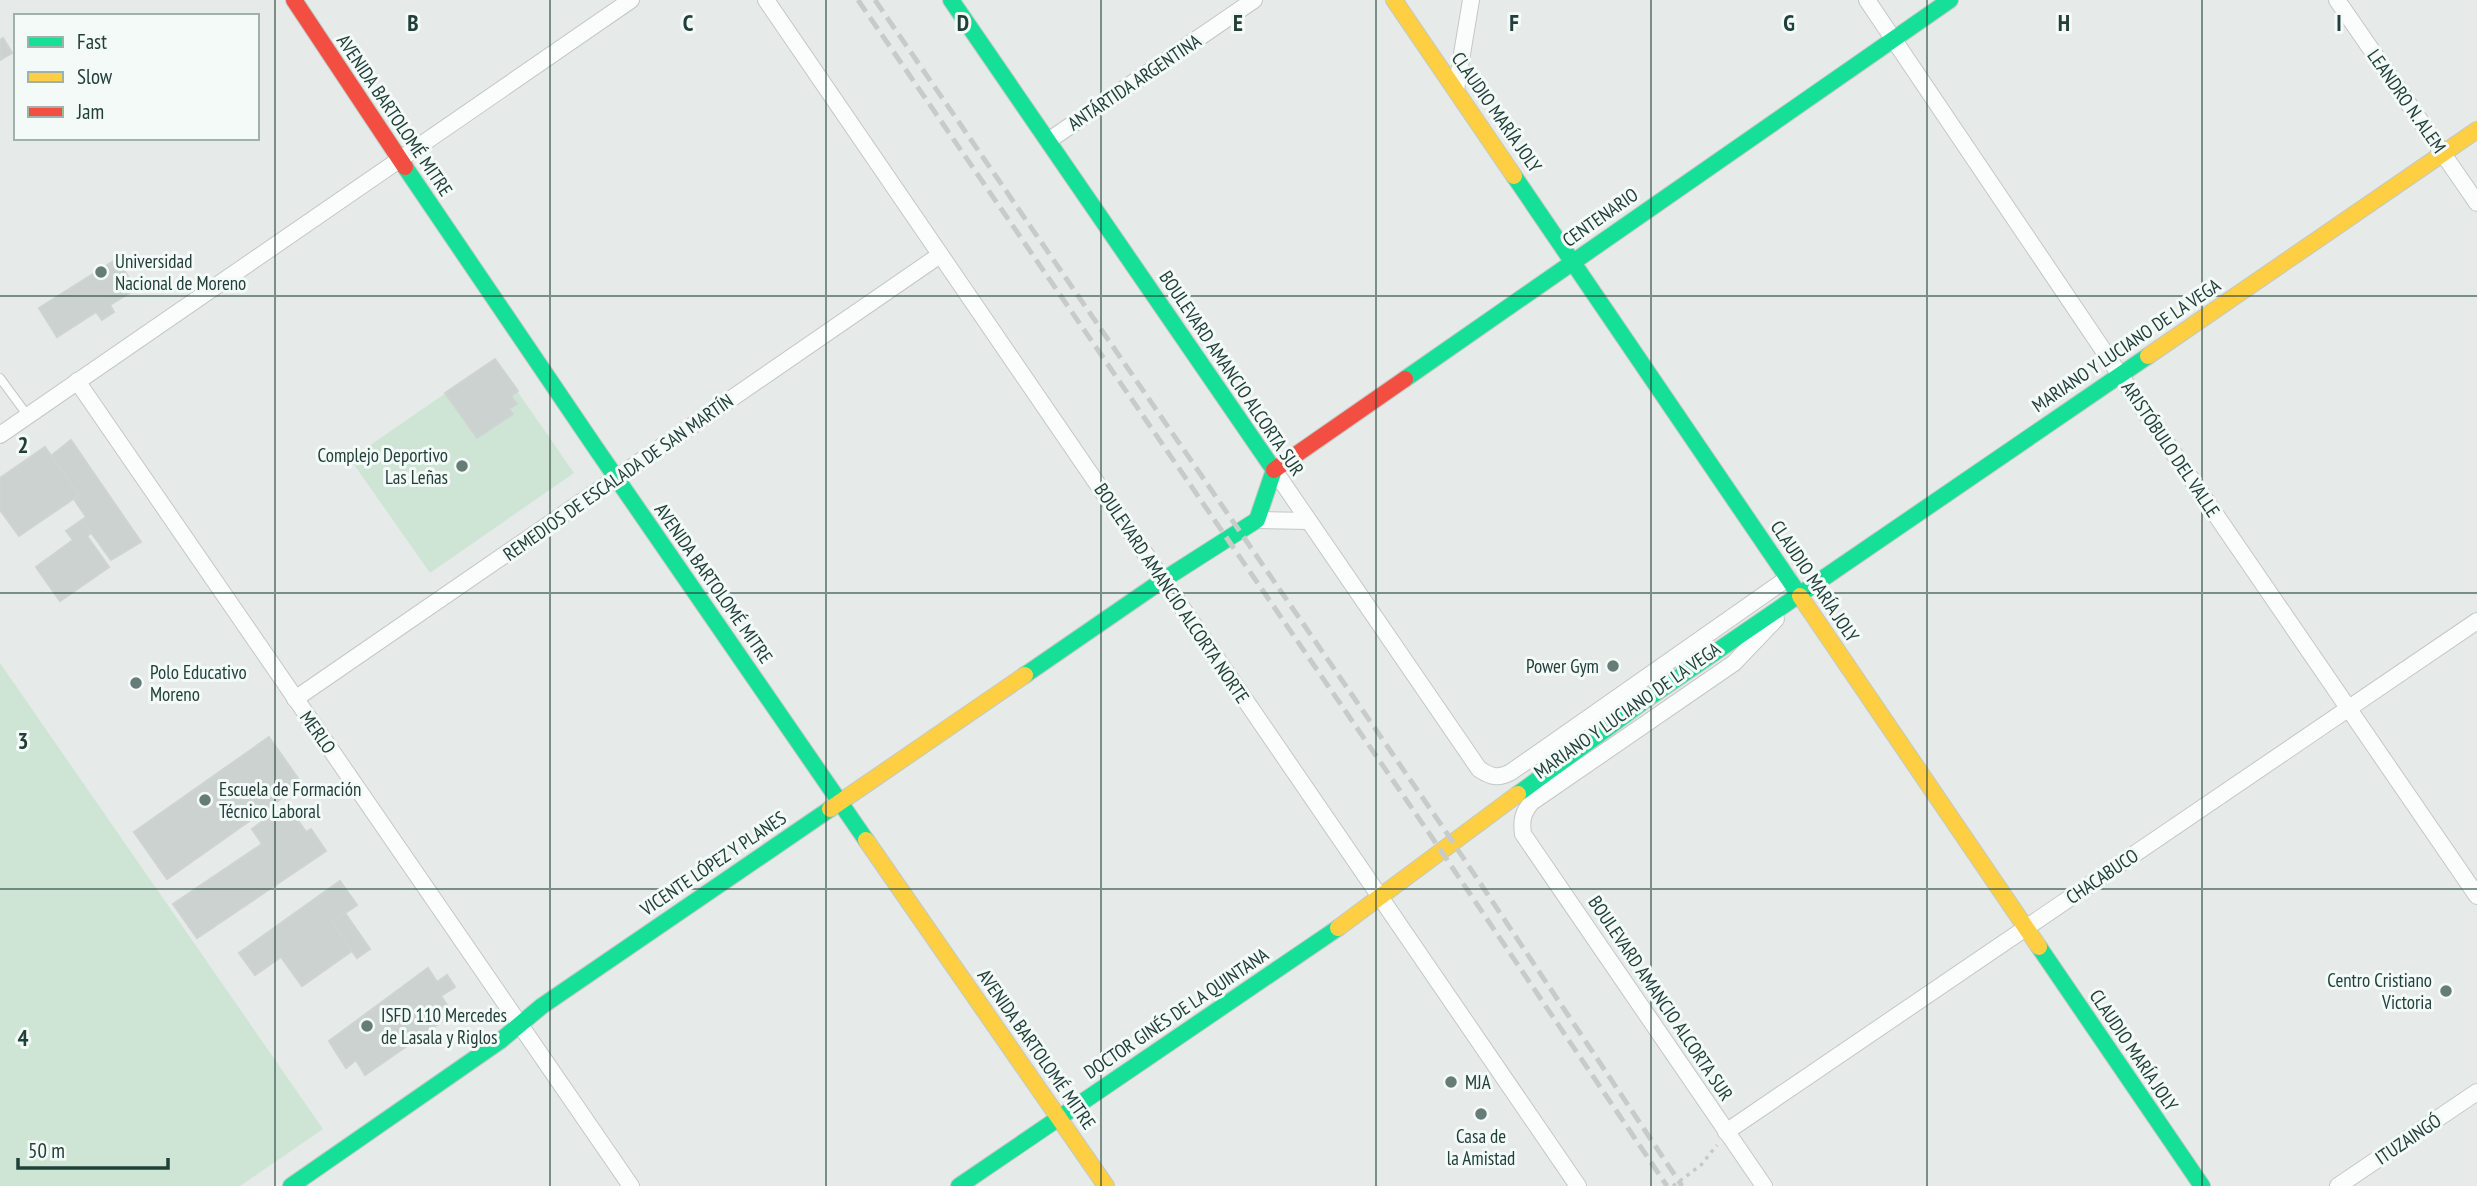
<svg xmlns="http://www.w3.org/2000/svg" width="2477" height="1186" viewBox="0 0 2477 1186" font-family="'PT Sans Narrow',sans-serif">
<rect width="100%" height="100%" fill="#e6ebe9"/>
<!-- green -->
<g fill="#cee5d6">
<path d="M495,359L574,473L430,573L350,459Z"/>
<path d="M0,663L323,1129L240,1186H0Z"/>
</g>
<!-- building -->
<g fill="#ccd2d0" stroke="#ced4d2" stroke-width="2">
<path d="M3,38L12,53L0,60V40Z"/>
<path d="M117,259L136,289L110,305L114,312L102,320L96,312L57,337L39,308Z"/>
<path d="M495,359L518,391L511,396L517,404L509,409L513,414L477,438L445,393Z"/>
<path d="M71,440L141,542L111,560L82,520L86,517L74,499L79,495L51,456Z"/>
<path d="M45,447L79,495L19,536L0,510V478Z"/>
<path d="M82,520L91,533L87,536L109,567L60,601L36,567L73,540L66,531Z"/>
<path d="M269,737L302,784L167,879L134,832Z"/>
<path d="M287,804L306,832L311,829L326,851L197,938L173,904L262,844L252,829Z"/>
<path d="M340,881L357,905L332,922L352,951L302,986L281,957L255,975L239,953Z"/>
<path d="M345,913L370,949L357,958L332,922Z"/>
<path d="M428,968L437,982L447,975L455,987L441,996L453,1014L365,1075L356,1060L346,1068L329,1041Z"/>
</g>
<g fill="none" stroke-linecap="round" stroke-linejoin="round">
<!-- lane casing -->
<g stroke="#c3c8c6" stroke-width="10">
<path id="lane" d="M0,378L28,416"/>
</g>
<!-- street casing -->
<g stroke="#c3c8c6" stroke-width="18">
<g id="street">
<path d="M766,0L1578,1186"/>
<path d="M1867,0L2120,375L2477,896"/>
<path d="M2337,0L2477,203"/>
<path d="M1456,90L1471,0"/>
<path d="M1048,141L1254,0"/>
<path d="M77,381L631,1186"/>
<path d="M0,435L631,0"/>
<path d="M1274,470L1479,769C1491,777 1498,779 1511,772L1788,578"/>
<path d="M1257,520L1308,521"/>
<path d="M295,699L940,255"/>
<path d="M1726,1132L2477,621"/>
<path d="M1764,1186L1523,834C1521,820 1523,812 1532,802L1734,663L1776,619"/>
<path d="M2338,1186L2477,1092"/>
</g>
</g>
<!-- fast casing -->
<g stroke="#c1c9c6" stroke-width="18">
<g id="fast">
<path d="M951,0L1274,470"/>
<path d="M405,167L595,447L866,840"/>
<path d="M1514,176L1800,596"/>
<path d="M1405,379L1950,0"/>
<path d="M1025,675L1163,580L1257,520L1274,470"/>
<path d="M1518,794L1644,701L2148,356"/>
<path d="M2039,947L2202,1186"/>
<path d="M291,1186L500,1041L542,1006L830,809"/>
<path d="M959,1186L1338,928"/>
</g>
</g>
<!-- slow casing -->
<g stroke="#c1c9c6" stroke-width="18">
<g id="slow">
<path d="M1394,0L1514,176"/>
<path d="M2148,356L2477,130"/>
<path d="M1800,596L2039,947"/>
<path d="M830,809L1025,675"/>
<path d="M866,840L1106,1186"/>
<path d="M1338,928L1518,794"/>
</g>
</g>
<!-- jam casing -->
<g stroke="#c1c9c6" stroke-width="18">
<g id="jam">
<path d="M294,0L405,167"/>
<path d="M1274,470L1405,379"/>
</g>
</g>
<!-- path -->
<path stroke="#c2cbc9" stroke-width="3.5" stroke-dasharray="3.5 5" stroke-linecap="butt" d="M1673,1186L1701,1165L1717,1145"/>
<!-- lane -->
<use href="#lane" stroke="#fbfcfc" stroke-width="8"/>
<!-- street -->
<use href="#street" stroke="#fbfcfc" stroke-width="16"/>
<!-- fast -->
<use href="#fast" stroke="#16e098" stroke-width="16"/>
<!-- slow -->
<use href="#slow" stroke="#ffcf43" stroke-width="16"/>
<!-- jam -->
<use href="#jam" stroke="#f24e42" stroke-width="16"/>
<!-- rail -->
<g stroke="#c7ccca" stroke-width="5" stroke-dasharray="14 7" stroke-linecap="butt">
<path d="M858,0L1431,836L1667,1186"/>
<path d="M875,0L1442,826L1682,1186"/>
</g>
</g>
<!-- grid -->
<path fill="none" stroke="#214039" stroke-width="2" stroke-opacity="0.55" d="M275,0V1186M550,0V1186M826,0V1186M1101,0V1186M1376,0V1186M1651,0V1186M1927,0V1186M2202,0V1186M0,296H2477M0,593H2477M0,889H2477"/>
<!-- markers -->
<g fill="#667c77" stroke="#f4faf7" stroke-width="2.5">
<circle cx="101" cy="272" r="7"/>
<circle cx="462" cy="466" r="7"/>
<circle cx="1613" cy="666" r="7"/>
<circle cx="136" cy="683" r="7"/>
<circle cx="205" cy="800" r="7"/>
<circle cx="2446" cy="991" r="7"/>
<circle cx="367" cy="1026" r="7"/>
<circle cx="1451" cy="1082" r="7"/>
<circle cx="1481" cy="1114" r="7"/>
</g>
<g text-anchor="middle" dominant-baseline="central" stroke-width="6" stroke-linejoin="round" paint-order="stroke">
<!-- street labels -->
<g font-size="19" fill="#214039" stroke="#f4faf7">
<text transform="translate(1134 82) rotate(-34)">ANTÁRTIDA ARGENTINA</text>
<text transform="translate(2407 101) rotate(55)">LEANDRO N. ALEM</text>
<text transform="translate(1497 112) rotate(55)">CLAUDIO MARÍA JOLY</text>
<text transform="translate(395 115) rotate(56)">AVENIDA BARTOLOMÉ MITRE</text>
<text transform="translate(1600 217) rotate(-35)">CENTENARIO</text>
<text transform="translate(2126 345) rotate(-34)">MARIANO Y LUCIANO DE LA VEGA</text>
<text transform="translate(1232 373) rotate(56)">BOULEVARD AMANCIO ALCORTA SUR</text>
<text transform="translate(2171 449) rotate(56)">ARISTÓBULO DEL VALLE</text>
<text transform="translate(618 477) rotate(-35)">REMEDIOS DE ESCALADA DE SAN MARTÍN</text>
<text transform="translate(1815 581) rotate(56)">CLAUDIO MARÍA JOLY</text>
<text transform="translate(714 583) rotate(55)">AVENIDA BARTOLOMÉ MITRE</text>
<text transform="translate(1172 593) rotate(56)">BOULEVARD AMANCIO ALCORTA NORTE</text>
<text transform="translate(1627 710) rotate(-35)">MARIANO Y LUCIANO DE LA VEGA</text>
<text transform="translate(318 732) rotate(55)">MERLO</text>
<text transform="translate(713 863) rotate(-34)">VICENTE LÓPEZ Y PLANES</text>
<text transform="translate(2102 876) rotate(-34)">CHACABUCO</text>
<text transform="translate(1661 998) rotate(56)">BOULEVARD AMANCIO ALCORTA SUR</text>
<text transform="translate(1176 1013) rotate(-34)">DOCTOR GINÉS DE LA QUINTANA</text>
<text transform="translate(1037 1049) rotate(55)">AVENIDA BARTOLOMÉ MITRE</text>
<text transform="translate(2134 1050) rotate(56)">CLAUDIO MARÍA JOLY</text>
<text transform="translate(2408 1139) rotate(-34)">ITUZAINGÓ</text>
</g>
<!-- poi labels -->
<g font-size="19" fill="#214039" stroke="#f4faf7" text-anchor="start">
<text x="115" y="261">Universidad<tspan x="115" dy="22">Nacional de Moreno</tspan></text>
<text x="448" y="455" text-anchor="end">Complejo Deportivo<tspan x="448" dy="22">Las Leñas</tspan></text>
<text x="1599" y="666" text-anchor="end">Power Gym</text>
<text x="150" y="672">Polo Educativo<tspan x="150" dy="22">Moreno</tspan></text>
<text x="219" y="789">Escuela de Formación<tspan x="219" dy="22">Técnico Laboral</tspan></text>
<text x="2432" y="980" text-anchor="end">Centro Cristiano<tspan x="2432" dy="22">Victoria</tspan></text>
<text x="381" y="1015">ISFD 110 Mercedes<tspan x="381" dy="22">de Lasala y Riglos</tspan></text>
<text x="1465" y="1082">MJA</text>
<text x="1481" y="1136" text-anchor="middle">Casa de<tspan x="1481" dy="22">la Amistad</tspan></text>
</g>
</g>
<g font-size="23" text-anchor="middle" font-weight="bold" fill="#214039" stroke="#f4faf7" stroke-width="6" stroke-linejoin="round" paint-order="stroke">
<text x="413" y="31">B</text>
<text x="688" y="31">C</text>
<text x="963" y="31">D</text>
<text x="1238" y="31">E</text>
<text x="1514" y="31">F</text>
<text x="1789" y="31">G</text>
<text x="2064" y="31">H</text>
<text x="2339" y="31">I</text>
<text x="23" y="453">2</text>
<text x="23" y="749">3</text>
<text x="23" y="1046">4</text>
</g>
<!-- legend -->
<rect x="14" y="14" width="245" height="126" fill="#f4faf7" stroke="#a0b0ab" stroke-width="2"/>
<rect x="28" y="37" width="35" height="10" fill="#16e098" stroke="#a0b0ab" stroke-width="2"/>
<text x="77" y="49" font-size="21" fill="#214039">Fast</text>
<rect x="28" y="72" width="35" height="10" fill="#ffcf43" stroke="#a0b0ab" stroke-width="2"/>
<text x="77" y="84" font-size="21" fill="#214039">Slow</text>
<rect x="28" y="107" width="35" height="10" fill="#f24e42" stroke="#a0b0ab" stroke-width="2"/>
<text x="77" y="119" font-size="21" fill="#214039">Jam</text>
<!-- scale -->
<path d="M18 1158v10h150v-10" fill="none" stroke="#214039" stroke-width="3.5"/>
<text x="28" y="1158" font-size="21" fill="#214039" stroke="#f4faf7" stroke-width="5" paint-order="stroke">50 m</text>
</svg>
